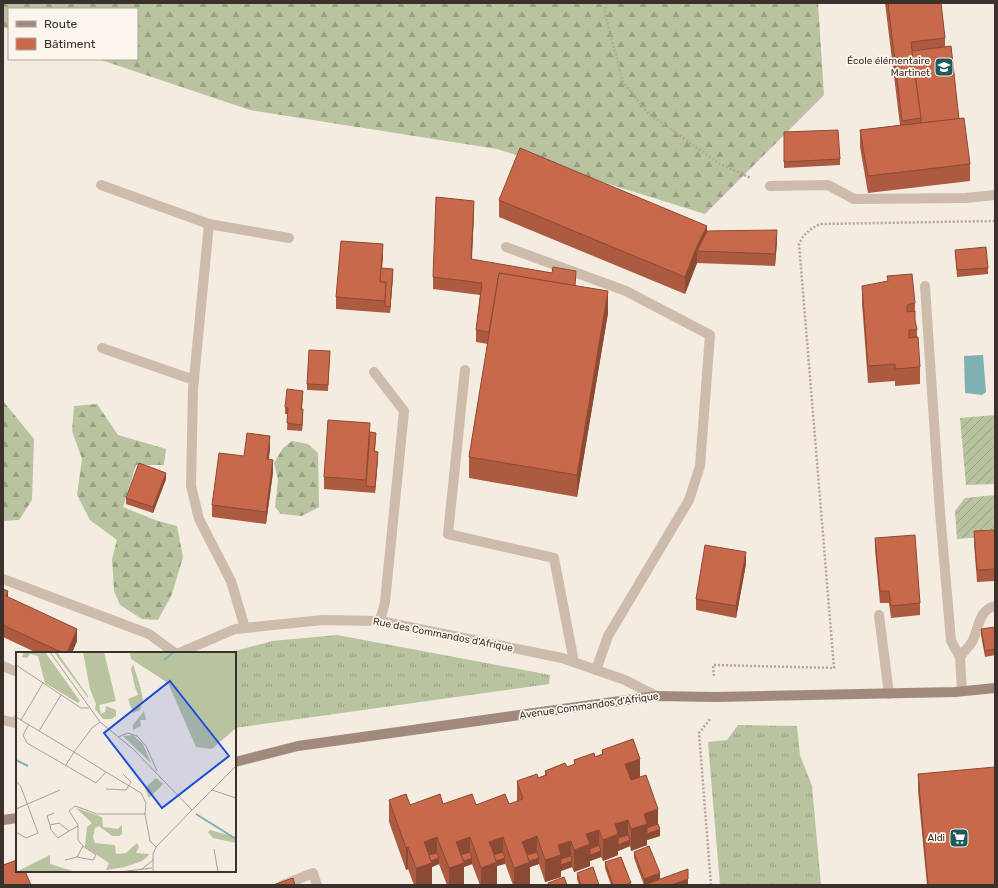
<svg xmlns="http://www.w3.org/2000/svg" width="998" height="888" viewBox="0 0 998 888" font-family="Rubik,sans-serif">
<defs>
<pattern id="grass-tufts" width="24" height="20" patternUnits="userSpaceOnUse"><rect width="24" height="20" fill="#b8c4a0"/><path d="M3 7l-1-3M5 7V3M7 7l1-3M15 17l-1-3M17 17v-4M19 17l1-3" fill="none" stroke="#97a083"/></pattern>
<pattern id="forest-firs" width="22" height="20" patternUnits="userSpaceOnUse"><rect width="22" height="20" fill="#b8c4a0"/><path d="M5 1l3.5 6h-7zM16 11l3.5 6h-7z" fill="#97a083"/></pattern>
<pattern id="garden-furrows" width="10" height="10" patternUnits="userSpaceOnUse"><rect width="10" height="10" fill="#b8c4a0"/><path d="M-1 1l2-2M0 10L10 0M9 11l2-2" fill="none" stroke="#97a083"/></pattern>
</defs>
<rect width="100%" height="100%" fill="#f4ebe1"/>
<!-- grass -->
<g fill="url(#grass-tufts)">
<path d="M337,635L550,675L549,684L235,728V653H228L272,641Z"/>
<path d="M738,725L797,726L800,755L812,786L821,885H720L708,742L727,740Z"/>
</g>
<!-- forest -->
<g fill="url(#forest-firs)">
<path d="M3,3H818L824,95L705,214L497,149L250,110L98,59H137V9H9V29L3,27Z"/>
<path d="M3,401L34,439L32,500L19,520L3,521Z"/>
<path d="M97,404L118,435L166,449L164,465H136L123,507L155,520L177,526L183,557L172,594L158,620L142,619L120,605L114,591L112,559L117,540L90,520L77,495L82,459L72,431L74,406Z"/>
<path d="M292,441L308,444L318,453L319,507L302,516L281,514L275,507L278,480L274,463L283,448Z"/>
</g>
<!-- garden -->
<g fill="url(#garden-furrows)">
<path d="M995,415V484L966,485L960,418Z"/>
<path d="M995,495V536L957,539L955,511L965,498Z"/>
</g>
<!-- water -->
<path fill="#7fb0b2" d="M983,355L986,392L982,395L965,393L964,356Z"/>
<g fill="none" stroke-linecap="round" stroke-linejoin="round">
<!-- path -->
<g stroke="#b9a596" stroke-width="2.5" stroke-dasharray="2 2" stroke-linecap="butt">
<path d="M606,3L605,14L623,82L649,114L720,164L751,178"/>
<path d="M714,676L713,665L834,668L799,244C804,233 810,229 820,224L995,221"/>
<path d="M711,885L699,733L711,718"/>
</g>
<!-- lane -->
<g stroke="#cdbbac" stroke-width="10">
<path d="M101,185L209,224L193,389L191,486L199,519L231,581L245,628"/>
<path d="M770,186L828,185L854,199L965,198L995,195"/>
<path d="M209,224L289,238"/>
<path d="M506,247L626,291L710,335L700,466L689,500L608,636L596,670"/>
<path d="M925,286L940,512L951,641L960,657L962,691"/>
<path d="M102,348L194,380"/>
<path d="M465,370L448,534L554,558L574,662"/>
<path d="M374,372L404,411L385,602L380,621"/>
<path d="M3,579L149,634L175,653"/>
<path d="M879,615L889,694"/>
<path d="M960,657C963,652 969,647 972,642C979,629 978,610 995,606"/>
<path d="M3,666L17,672"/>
<path d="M3,720L15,723L17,720"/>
<path d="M283,885L313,873L317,885"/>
</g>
<!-- street -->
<path stroke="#cdbbac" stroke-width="10" d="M179,653L235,629L323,620L380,621L562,658L625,680L656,696"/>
<!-- secondary -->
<g stroke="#a18a7d" stroke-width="10">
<path d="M235,762L298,746L656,696L715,697L955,692L995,688"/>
<path d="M3,820L17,818"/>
</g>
</g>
<!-- wall -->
<g fill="#ac5a40">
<path d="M885,3H941L945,38V47L959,119L970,164V181L868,193L860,147V130L900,125Z"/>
<path d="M784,132L840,159V165L784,168Z"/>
<path d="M499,200L777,242L775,266L697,263L685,294L499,217Z"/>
<path d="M474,213L472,259L576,286L608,313L577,497L469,478V457L488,344L476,342V330L480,295L433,289V277Z"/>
<path d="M955,250L988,268V274L957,277Z"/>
<path d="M383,256L382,268L393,275L390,313L336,309V297Z"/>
<path d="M862,286L915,303V320L917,330V337L920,367V384L895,386V381L868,383L862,303Z"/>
<path d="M330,351L328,391L307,390V384Z"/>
<path d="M303,397L302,409L303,415L302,431L287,430L288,414H285V407Z"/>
<path d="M370,434L376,439L375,451L378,458L375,493L324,489V477Z"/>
<path d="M270,448L269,460L273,472L266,524L212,517V505L244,456Z"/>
<path d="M166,479L153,513L126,504V498Z"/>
<path d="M995,530V581L977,582L974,543V531Z"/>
<path d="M875,538L920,603V615L891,618L889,603H880L875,550Z"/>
<path d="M746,564L736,618L696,610V599Z"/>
<path d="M3,589L8,598L77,641L72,653H37L3,637Z"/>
<path d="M995,627V655L985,657L981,635V629Z"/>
<path d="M602,750L640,777L658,824L660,836L647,840V845L631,851L630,846L618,851V855L603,861L601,857L590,861V866L574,872L572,867L561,871V877L545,882L539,864L530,867V884L527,885H513L505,863L497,866V884L494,885H480L472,864L464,867V884L462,885H447L439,864L432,867V884L429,885H414L408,869L406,870L389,822V800L410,805L509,804L517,802V781L538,778L545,775V771L567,767L574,765V760L595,757L602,754Z"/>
<path d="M918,774L995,885H927L918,791Z"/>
<path d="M634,852L660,879L644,885L634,858Z"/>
<path d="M605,862L631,885H611L605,868Z"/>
<path d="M577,873L599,885H579L577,879Z"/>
</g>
<!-- shaded-wall -->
<g fill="#8c4a34">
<path d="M474,201V213L471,271V259Z"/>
<path d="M707,226V243L697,251V263L685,294V277L697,246Z"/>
<path d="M777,230V242L775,266V254Z"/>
<path d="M383,244V256L380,288V282Z"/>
<path d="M393,269V275L390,313V307Z"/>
<path d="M608,291V313L577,497V475Z"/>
<path d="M303,409V415L302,431V425Z"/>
<path d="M270,436V448L267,471V459Z"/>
<path d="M378,452V458L375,493V487Z"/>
<path d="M273,460V472L266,524V512Z"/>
<path d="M166,473V479L153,513V507Z"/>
<path d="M746,552V564L736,618V606Z"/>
<path d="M8,591V603L6,596Z"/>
<path d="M77,629V641L72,653H67Z"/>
<path d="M640,759V780L625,786V764Z"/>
<path d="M658,809V830L660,829V836L647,840V845L631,851V829L644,814Z"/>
<path d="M628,820V841L630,840V846L618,851V855L603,861V840L615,824Z"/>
<path d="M599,830V851H601V857L590,861V866L574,872V850L586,834Z"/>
<path d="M537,836V858L524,862L522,842Z"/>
<path d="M437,837V859L426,863L424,842Z"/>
<path d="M470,837V858L458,862L456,842Z"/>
<path d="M503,837V858H505V864L497,866V884L494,885H481V868L489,842Z"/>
<path d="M571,841V862L572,861V867L561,871V877L545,882V860L558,845Z"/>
<path d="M408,847V869L406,870V848Z"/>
<path d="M439,858V864L432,867V884L429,885H416V868L426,863Z"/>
<path d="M472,858V864L464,867V884L462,885H449V868L459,863Z"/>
<path d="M539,858V864L530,867V884L527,885H514V868L524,863Z"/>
<path d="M660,873V879L644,885V879Z"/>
<path d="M688,879V885H671Z"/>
</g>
<!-- building -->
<g fill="#c8694b" stroke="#8c4a34">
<path d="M888,3H941L945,38L911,42L921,118L902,121Z"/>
<path d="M951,46L959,119L921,123V118L912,51Z"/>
<path d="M964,118L970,164L868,176L860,130Z"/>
<path d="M838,130L840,159L784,162V132Z"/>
<path d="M520,148L707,226L697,246L685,277L499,200Z"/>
<path d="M436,197L474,201L471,259L552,273L553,267L576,271L575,286L499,273L489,332L476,330L482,283L433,277Z"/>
<path d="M777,230L775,254L697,251L707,231Z"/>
<path d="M341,241L383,244L380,282H386L385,301L336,297Z"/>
<path d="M986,247L988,268L957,270L955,250Z"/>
<path d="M381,268L393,269L390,307L385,306L386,282H380Z"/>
<path d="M499,273L608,291L577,475L469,457Z"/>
<path d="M912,274L915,303L907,305V312L915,311V320L917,330H909V338L918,337L920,367L895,369V364L868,366L862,286L888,281L887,276Z"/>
<path d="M309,350L330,351L328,385L307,384Z"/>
<path d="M287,389L303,391L301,409H303L302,425L287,423L288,408L285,407Z"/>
<path d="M328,420L370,423L366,480L324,477Z"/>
<path d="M370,432L376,433L374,451L378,452L375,487L366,486Z"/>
<path d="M247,433L270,436L267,459L273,460L266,512L212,505L219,453L244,456Z"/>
<path d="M139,463L166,473L153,507L126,498Z"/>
<path d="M995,530V569L977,570L974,531Z"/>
<path d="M915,535L920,603L891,606L889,591H880L875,538Z"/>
<path d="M705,545L746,552L736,606L696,599Z"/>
<path d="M3,589L8,591L6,596L77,629L67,653H63L3,625Z"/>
<path d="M995,627V649L985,651L981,629Z"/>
<path d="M633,739L640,759L625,764L631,780L646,775L658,809L644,814L647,824L631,829L628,820L615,824L618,834L603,840L599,830L586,834L590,844L574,850L571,841L558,845L561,855L545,860L537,836L522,842L530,862L514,868L503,837L489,842L497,862L481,868L470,837L456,842L464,863L449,868L437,837L424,842L432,863L416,868L408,847L406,848L389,800L406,794L410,805L440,794L443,804L472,794L476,805L505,794L509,804L523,799L517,781L537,774L538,778L547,775L545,771L565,763L567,767L575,764L574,760L594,753L595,757L603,754L602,750Z"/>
<path d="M995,767V885H928L918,774Z"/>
<path d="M658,824L660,829L647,834V828Z"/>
<path d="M628,835L630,840L618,845V838Z"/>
<path d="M599,845L601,851L590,855V849Z"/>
<path d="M649,846L660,873L644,879L634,852Z"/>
<path d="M470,852L472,858L464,861L461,855Z"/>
<path d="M503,852L505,858L496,861L494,855Z"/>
<path d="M537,852L539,858L529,861L527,855Z"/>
<path d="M437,853L439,858L431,861L429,855Z"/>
<path d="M571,856L572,861L561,865V859Z"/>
<path d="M621,857L631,883L626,885H613L605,862Z"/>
<path d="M17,860V871H25L31,885H3V865Z"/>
<path d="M593,867L599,885H581L577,873Z"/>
<path d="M688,869V879L671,885H644Z"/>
<path d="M564,877L567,885H549L548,883Z"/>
<path d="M293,878L295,885H273Z"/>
</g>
<!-- icons -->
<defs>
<g id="school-square" transform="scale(1)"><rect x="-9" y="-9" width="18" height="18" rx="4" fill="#1f5a5e" stroke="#fbf5ee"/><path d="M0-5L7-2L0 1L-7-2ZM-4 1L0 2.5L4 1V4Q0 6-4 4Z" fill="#fff"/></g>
<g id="supermarket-square" transform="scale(1)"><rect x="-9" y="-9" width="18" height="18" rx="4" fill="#1f5a5e" stroke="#fbf5ee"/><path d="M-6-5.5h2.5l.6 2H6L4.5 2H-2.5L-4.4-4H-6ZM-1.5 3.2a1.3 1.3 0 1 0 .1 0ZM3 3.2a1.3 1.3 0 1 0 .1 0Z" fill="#fff"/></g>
</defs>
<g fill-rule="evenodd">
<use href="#school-square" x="944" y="67"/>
<use href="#supermarket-square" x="959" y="838"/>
</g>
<g text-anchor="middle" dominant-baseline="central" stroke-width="3.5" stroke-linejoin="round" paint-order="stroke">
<!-- poi labels -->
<g font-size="10" fill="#3b302b" stroke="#fbf5ee" text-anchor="end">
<text x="930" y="61">École élémentaire<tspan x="930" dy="12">Martinet</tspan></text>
<text x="945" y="838">Aldi</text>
</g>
<!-- street labels -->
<g font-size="10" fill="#3b302b" stroke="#fbf5ee">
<text transform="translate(443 635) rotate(11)">Rue des Commandos d'Afrique</text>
<text transform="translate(589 706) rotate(-8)">Avenue Commandos d'Afrique</text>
</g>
</g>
<!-- overview -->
<g transform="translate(16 652)">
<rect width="220" height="220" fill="#f4ebe1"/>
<path d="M38,0H41L72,44V46ZM117,12L124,34L119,35L115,17ZM117,83L127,92L135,111L107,84ZM140,126L147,132L133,146L129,136ZM60,156L86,165L87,175L102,177L106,173V182L103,184H96L83,174L79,176L77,185L79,191L99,193L100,202L110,201L121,191L123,195L120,201L133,202L132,204L126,209L109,215L90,218L93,211L69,195L71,175L76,171ZM34,203V212L60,220H0Z" fill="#b8c4a0"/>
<path d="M8,0H29L64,49L62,51L29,31L22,4L14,2L11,6L6,5ZM67,0H72L85,62L89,60L90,54L100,58V64L95,67H87L79,57L80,52L74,37ZM114,0H220V76L196,97L180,95L152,31L115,7ZM124,34L127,48L124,58L117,61L112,47L122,43L119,35ZM128,59L130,68H124L125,74L117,78V73ZM194,178L220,185V191L197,186L192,180Z" fill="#b8c4a0"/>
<path d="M70,0H88L100,49L83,53Z" fill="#b8c4a0"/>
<path fill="none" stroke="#7fb0b2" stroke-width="2" d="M148,8L158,0M0,108L12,114M180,162L220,187"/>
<path fill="none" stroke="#aaa098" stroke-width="1" d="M34,0L84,70L116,96L176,158L140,195L137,202V220M0,13L65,56H73M0,65L58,100L76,76L84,70M5,68L27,31M13,72L7,83L11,91L80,131L90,120L58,100L50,113M23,79L45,43M102,85L112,81L121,84L130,94L141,119M90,120L125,141L130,151L129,162M0,129L5,135L22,181L10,186L0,180M90,137L110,138L115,130L107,122M196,138L220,146M0,157L44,138M176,158L220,114M38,161L31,164L34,173L43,171L53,179L62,174M34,173L35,178L42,186L53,179M198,197L202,220M61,205L77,208L80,203L67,194M49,208L61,205L67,194L62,188V173L53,159L59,154L81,162H129L134,189L140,195M125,218L137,208M103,220L136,216"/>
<path fill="#1d4ed8" fill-opacity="0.15" stroke="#1d4ed8" stroke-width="2" d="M154,29L213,104L146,156L88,81Z"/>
<rect width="220" height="220" fill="none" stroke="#3b302b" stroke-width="2"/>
</g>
<!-- border -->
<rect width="998" height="888" fill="none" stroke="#3b302b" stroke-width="8"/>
<!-- legend -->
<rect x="8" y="8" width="130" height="52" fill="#fbf5ee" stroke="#aea6a0"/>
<rect x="16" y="21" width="20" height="6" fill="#a18a7d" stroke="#aea6a0"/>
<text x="44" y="28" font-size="12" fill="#3b302b">Route</text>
<rect x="16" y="38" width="20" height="12" fill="#c8694b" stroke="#aea6a0"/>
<text x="44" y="48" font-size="12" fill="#3b302b">Bâtiment</text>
</svg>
